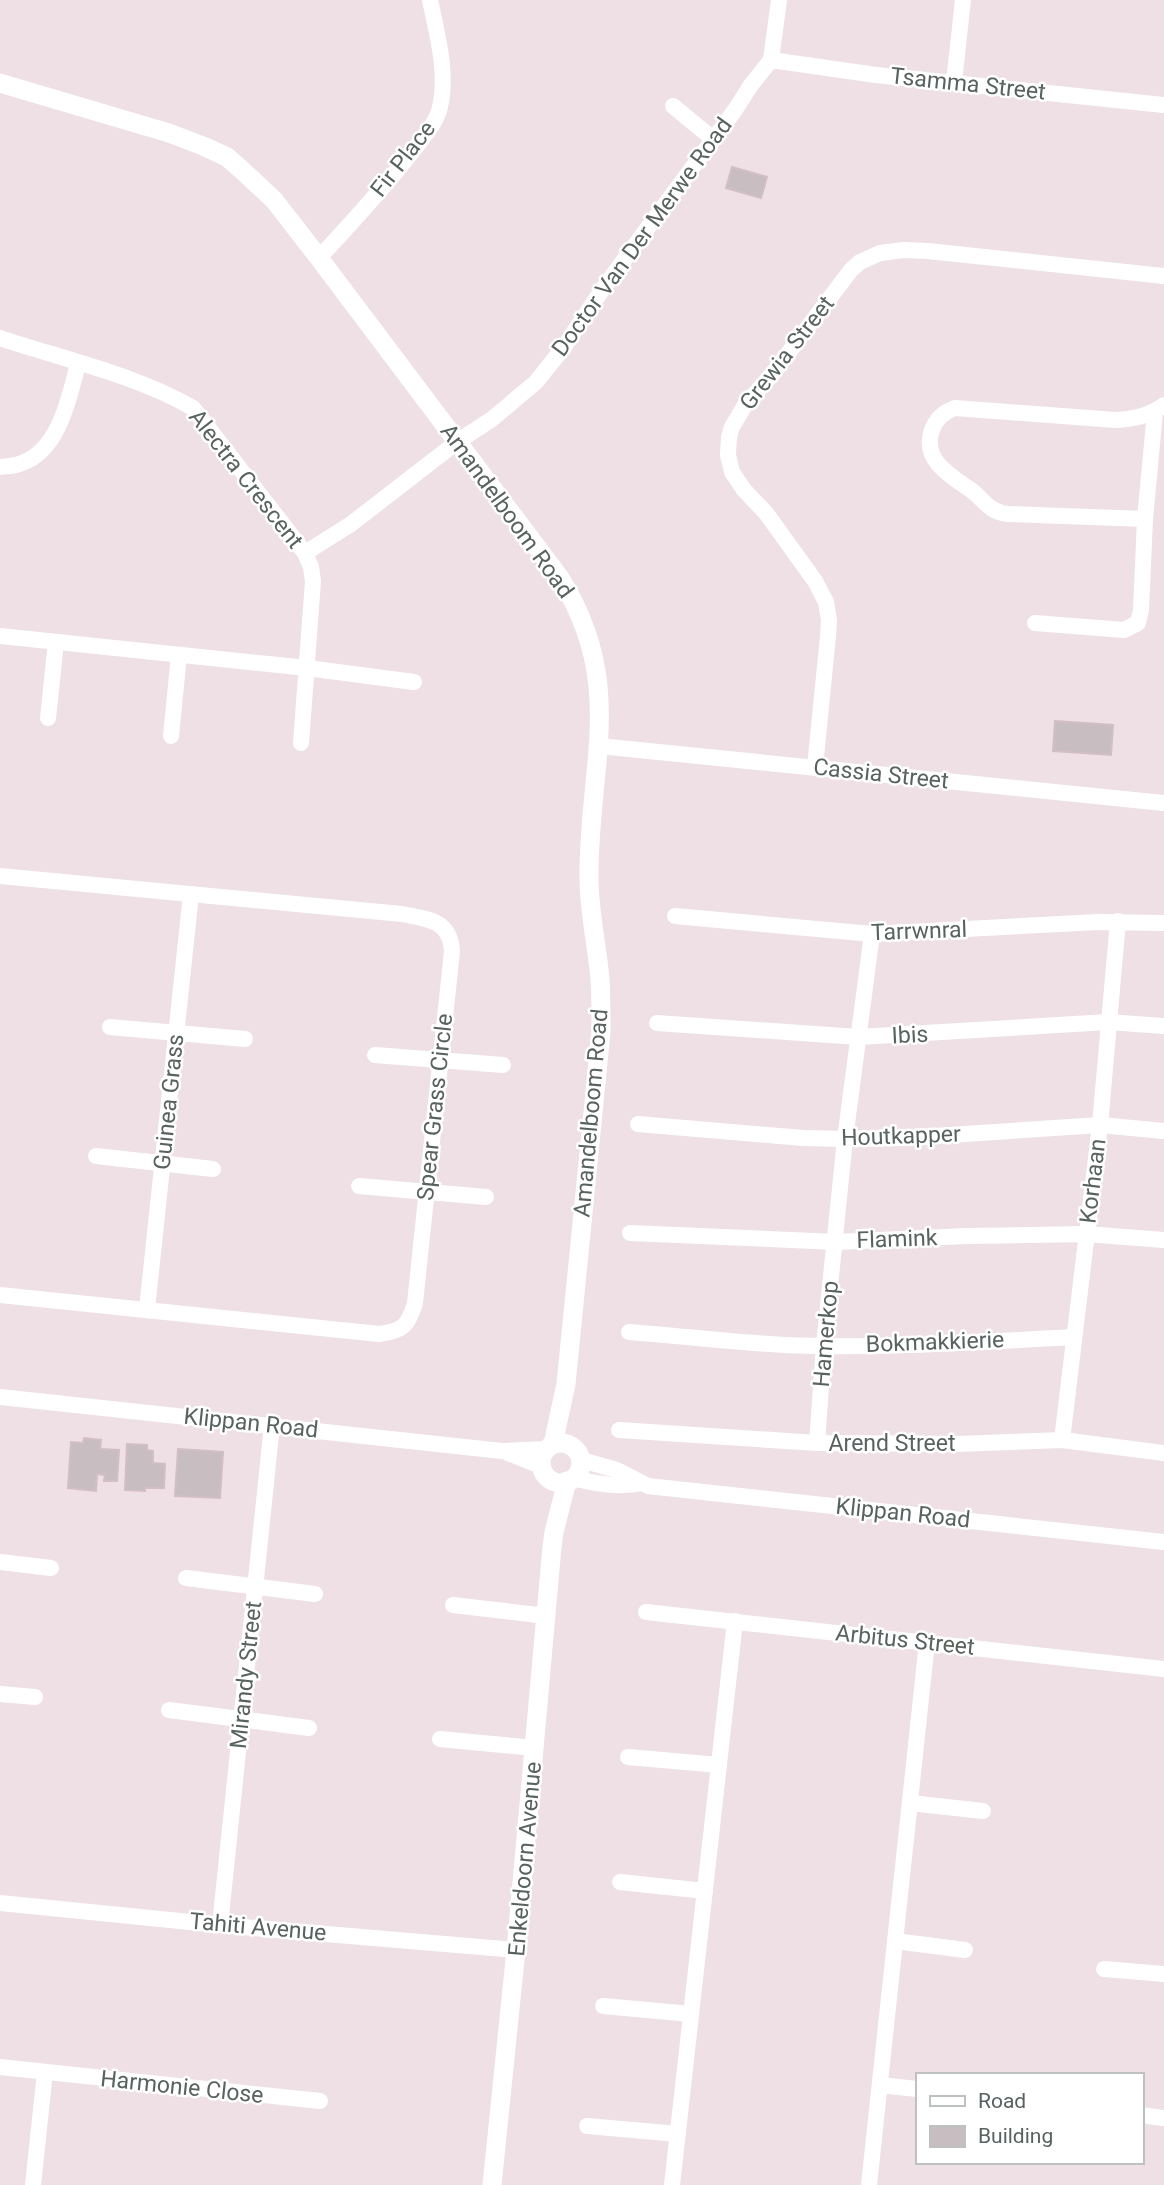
<svg xmlns="http://www.w3.org/2000/svg" width="1164" height="2185" viewBox="0 0 1164 2185" font-family="Roboto,sans-serif">
<rect width="100%" height="100%" fill="#eee0e4"/>
<!-- building -->
<g fill="#c8bdc1" stroke="#d3bec6" stroke-width="2">
<path d="M732,167L767,177L761,198L726,188Z"/>
<path d="M1055,721L1113,725L1111,755L1053,751Z"/>
<path d="M84,1438L101,1440L100,1449L119,1450L117,1481H104L105,1475L97,1474L96,1491L68,1488L71,1442L83,1443Z"/>
<path d="M127,1444L147,1445V1450L153,1451V1463L165,1464L164,1488H145V1491L125,1490Z"/>
<path d="M178,1449L223,1452L220,1498L175,1496Z"/>
</g>
<g fill="none" stroke-linecap="round" stroke-linejoin="round">
<!-- minor -->
<g stroke="#fff" stroke-width="16">
<path d="M771,60L876,75L1164,105"/>
<path d="M954,82L963,0"/>
<path d="M673,106L713,139"/>
<path d="M319,258C352,222 385,187 415,148C424,136 437,122 440,107C448,73 437,34 430,0"/>
<path d="M0,338C63,359 136,375 193,408L305,553L311,567L313,581L301,743"/>
<path d="M0,467C7,466 16,466 22,463C60,449 69,397 78,364"/>
<path d="M1145,519L1008,514C987,511 986,501 971,490C951,476 921,460 932,430C936,419 943,412 955,408L1115,420C1134,419 1149,416 1164,405"/>
<path d="M305,553L351,524L457,442L492,419L536,382L564,347L604,287L735,110L751,85L771,60L779,0"/>
<path d="M1035,623L1124,630L1138,623L1141,610L1145,519L1155,412"/>
<path d="M0,636L307,668L414,682"/>
<path d="M48,718L56,642"/>
<path d="M171,736L179,655"/>
<path d="M599,746L1164,803"/>
<path d="M815,767L828,636L829,620L826,602L815,581L766,513L744,490L732,472L728,455L729,437L732,427L745,405L774,372L851,270L860,262L880,253L904,250L928,251L1164,276"/>
<path d="M0,876L402,914C428,919 450,920 452,951L415,1303C408,1326 403,1331 379,1334L0,1295"/>
<path d="M675,916L872,934L1098,922L1164,923"/>
<path d="M657,1023L858,1037L1108,1022L1164,1026"/>
<path d="M110,1027L245,1039"/>
<path d="M375,1055L503,1065"/>
<path d="M638,1124L803,1138L845,1139L904,1138L1100,1125L1164,1131"/>
<path d="M96,1156L213,1169"/>
<path d="M359,1186L486,1197"/>
<path d="M630,1233L836,1242L966,1236L1086,1234L1164,1240"/>
<path d="M147,1309L191,894"/>
<path d="M629,1332C680,1336 732,1342 784,1345C880,1349 978,1342 1074,1337"/>
<path d="M0,1397L502,1451L546,1449"/>
<path d="M619,1430L817,1443L957,1444L1062,1440L1164,1453"/>
<path d="M1062,1440L1100,1125L1118,921"/>
<path d="M817,1443L824,1345L845,1139L872,934"/>
<path d="M508,1453L541,1466"/>
<path d="M581,1460L617,1470L648,1486L1164,1542"/>
<path d="M573,1478C595,1484 619,1488 642,1483"/>
<path d="M0,1562L51,1568"/>
<path d="M186,1578L315,1594"/>
<path d="M453,1605L547,1616"/>
<path d="M646,1612L1164,1669"/>
<path d="M0,1694L35,1697"/>
<path d="M169,1710L309,1728"/>
<path d="M440,1739L535,1748"/>
<path d="M628,1757L719,1765"/>
<path d="M910,1803L983,1811"/>
<path d="M620,1882L705,1891"/>
<path d="M0,1903L220,1925L516,1950"/>
<path d="M220,1925L272,1425"/>
<path d="M895,1941L965,1950"/>
<path d="M1104,1969L1164,1974"/>
<path d="M603,2006L691,2014"/>
<path d="M0,2067L320,2101"/>
<path d="M880,2085L917,2089"/>
<path d="M1141,2115L1164,2118"/>
<path d="M587,2126L678,2134"/>
<path d="M33,2185L45,2072"/>
<path d="M672,2185L735,1621"/>
<path d="M869,2185L927,1642"/>
</g>
<!-- tertiary -->
<g stroke="#fff" stroke-width="19">
<path d="M0,83L169,133L203,146L227,157L243,171L274,200L319,258L560,578C627,684 588,766 589,878C589,912 597,945 600,979C601,996 601,1014 601,1032L566,1384L553,1444"/>
<circle cx="561" cy="1463" r="20"/>
<path d="M492,2185L516,1950L552,1547L554,1532L567,1481"/>
</g>
</g>
<g text-anchor="middle" dominant-baseline="central" stroke-width="5" stroke-linejoin="round" paint-order="stroke">
<!-- street labels -->
<g font-size="23" fill="#59635e" stroke="#fff">
<text transform="translate(968 84) rotate(6)">Tsamma Street</text>
<text transform="translate(403 159) rotate(-52)">Fir Place</text>
<text transform="translate(642 237) rotate(-54)">Doctor Van Der Merwe Road</text>
<text transform="translate(787 353) rotate(-52)">Grewia Street</text>
<text transform="translate(246 479) rotate(52)">Alectra Crescent</text>
<text transform="translate(507 511) rotate(54)">Amandelboom Road</text>
<text transform="translate(881 774) rotate(6)">Cassia Street</text>
<text transform="translate(919 931) rotate(-2)">Tarrwnral</text>
<text transform="translate(910 1035) rotate(-3)">Ibis</text>
<text transform="translate(169 1102) rotate(-84)">Guinea Grass</text>
<text transform="translate(435 1107) rotate(-84)">Spear Grass Circle</text>
<text transform="translate(591 1113) rotate(-85)">Amandelboom Road</text>
<text transform="translate(901 1136) rotate(-2)">Houtkapper</text>
<text transform="translate(1093 1181) rotate(-83)">Korhaan</text>
<text transform="translate(897 1239) rotate(-2)">Flamink</text>
<text transform="translate(826 1334) rotate(-85)">Hamerkop</text>
<text transform="translate(935 1342) rotate(-2)">Bokmakkierie</text>
<text transform="translate(251 1423) rotate(6)">Klippan Road</text>
<text x="892" y="1443">Arend Street</text>
<text transform="translate(903 1513) rotate(6)">Klippan Road</text>
<text transform="translate(905 1640) rotate(6)">Arbitus Street</text>
<text transform="translate(246 1675) rotate(-84)">Mirandy Street</text>
<text transform="translate(525 1859) rotate(-85)">Enkeldoorn Avenue</text>
<text transform="translate(258 1927) rotate(5)">Tahiti Avenue</text>
<text transform="translate(182 2087) rotate(6)">Harmonie Close</text>
</g>
</g>
<!-- legend -->
<rect x="916" y="2073" width="228" height="91" fill="#ffffff" stroke="#bdc1bf" stroke-width="2"/>
<rect x="930" y="2096" width="35" height="10" fill="#ffffff" stroke="#bdc1bf" stroke-width="2"/>
<text x="978" y="2108" font-size="21" fill="#59635e">Road</text>
<rect x="930" y="2126" width="35" height="21" fill="#c8bdc1" stroke="#bdc1bf" stroke-width="2"/>
<text x="978" y="2143" font-size="21" fill="#59635e">Building</text>
</svg>
